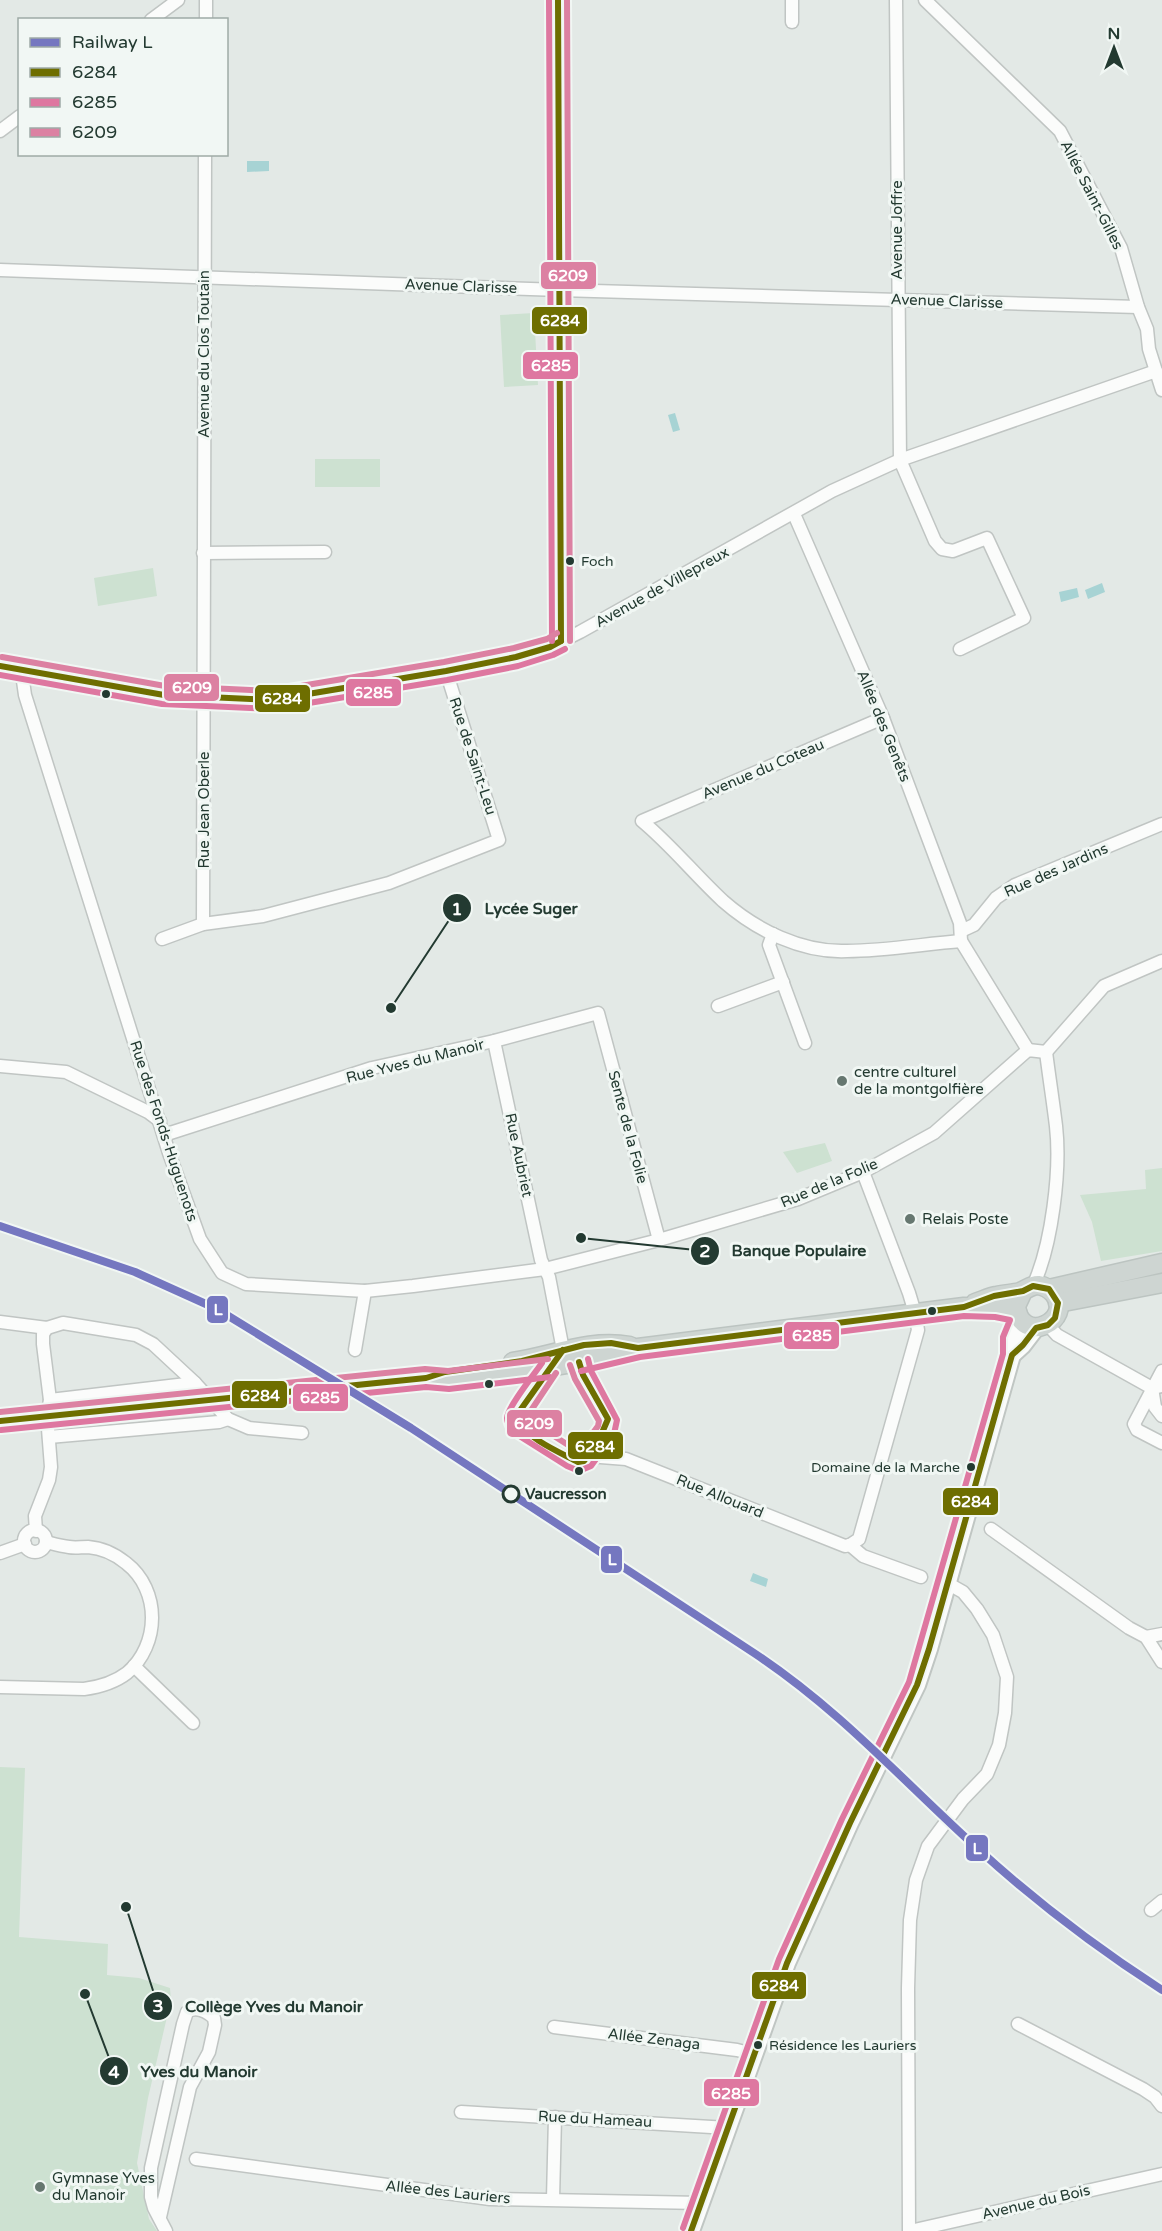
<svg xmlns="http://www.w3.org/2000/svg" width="1162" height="2231" viewBox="0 0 1162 2231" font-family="'Varela Round',sans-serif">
<rect width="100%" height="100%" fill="#e3e9e6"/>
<!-- green -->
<g fill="#cde1d1">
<path d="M534,313L538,385L504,387L500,315Z"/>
<rect x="315" y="459" width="65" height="28"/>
<path d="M153,568L157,596L98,606L94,578Z"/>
<path d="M825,1143L832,1161L797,1173L783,1152Z"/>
<path d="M1162,1168V1251L1101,1261L1092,1222L1080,1195L1146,1189L1145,1170Z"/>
<path d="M0,1767L25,1768L19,1937L108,1944L107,1975L139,1978L170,1988L171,2000L148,2098L137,2163L149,2219L157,2231H0Z"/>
</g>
<!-- water -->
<g fill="#a7d3d4">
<path d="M247,161H269V171L247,172Z"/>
<path d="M675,413L680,430L673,432L668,415Z"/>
<path d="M1102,583L1105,592L1088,599L1085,590Z"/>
<path d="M1077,588L1079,597L1061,602L1059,592Z"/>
<path d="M753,1573L768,1579L766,1587L750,1581Z"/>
</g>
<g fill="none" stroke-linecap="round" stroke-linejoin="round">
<!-- minor casing -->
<g stroke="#c0c5c3" stroke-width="15">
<g id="minor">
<path d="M558,0L561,641"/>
<path d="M792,0V22"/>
<path d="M896,0L900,460L935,541L942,549L953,551L987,538L1024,618L960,649"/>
<path d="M925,0L1060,131L1121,248L1138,307L1147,329L1149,349L1162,390"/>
<path d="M151,20L178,0"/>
<path d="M206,20V0"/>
<path d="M0,131L20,116"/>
<path d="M0,270L560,290L1138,307"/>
<path d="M794,514L883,718L960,923L961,941L1028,1050"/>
<path d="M203,553L325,552"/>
<path d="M0,666L164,695L272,700L446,671L516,657L550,647L580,632L832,491L900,460L1156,371"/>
<path d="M25,671L23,681L25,695L169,1153L200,1239L222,1273L246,1284L365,1291L413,1286L545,1269L659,1240L798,1199L863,1172L934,1133L1028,1050L1046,1052"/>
<path d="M883,718L642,821C671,845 695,875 723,901C756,930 802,953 847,951C885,951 923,944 961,941"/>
<path d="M203,924L205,154"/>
<path d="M961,931L974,925L996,898L1015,885L1162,824"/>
<path d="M773,934L769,945L805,1043"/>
<path d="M162,939L203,924L263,916L389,883L499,840L446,671"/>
<path d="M718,1006L783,982"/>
<path d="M494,1041L541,1260L549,1277L563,1350"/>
<path d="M1046,1052L1104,986L1162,961"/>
<path d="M0,1066L66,1072L148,1112L160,1121"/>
<path d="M164,1135L372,1068L494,1041L598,1013L659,1240"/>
<path d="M1033,1286C1052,1245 1061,1170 1056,1126C1053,1101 1049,1076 1046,1052"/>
<path d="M0,1322L47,1328"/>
<path d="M1048,1325L1057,1335L1152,1388L1162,1386"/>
<path d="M355,1350L365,1291"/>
<path d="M1162,1371L1134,1424L1137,1430L1162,1443"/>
<path d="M1152,1388L1155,1407L1162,1416"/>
<path d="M50,1400L195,1383"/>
<path d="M49,1437L219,1422L228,1419"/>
<path d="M588,1456L626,1459L845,1546L850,1545"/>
<path d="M991,1529L1129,1628L1146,1637L1162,1662"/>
<circle cx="35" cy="1541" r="11"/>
<path d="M36,1531L35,1516L49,1480L51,1467L47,1416L50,1400L43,1344V1334L47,1328L63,1323L136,1335L153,1344L195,1383L228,1419L249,1428L302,1433"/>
<path d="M850,1545L859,1539L918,1330L915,1313L909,1293L863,1172"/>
<path d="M850,1545L863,1556L921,1577"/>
<path d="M0,1553L25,1544"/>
<path d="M1146,1637L1162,1634"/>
<path d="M134,1666L193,1723"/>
<path d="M0,1687L84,1689C99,1687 114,1683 127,1673C160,1645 161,1590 126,1563C115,1554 101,1548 88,1547C81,1547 75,1548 69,1547C61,1546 54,1544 46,1542"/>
<path d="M1151,1910L1162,1901"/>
<path d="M1018,2024L1143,2089L1155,2097L1162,2106"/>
<path d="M554,2027L737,2050L753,2054"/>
<path d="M461,2112L728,2128"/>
<path d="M196,2159L490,2199L701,2203"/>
<path d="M553,2199L555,2117"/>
<path d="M160,2217L190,2087L209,2052L215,2025L214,2018C206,2011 196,2006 187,2012L183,2024L151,2168V2197L154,2208L166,2231"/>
<path d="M909,2231L908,1988L910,1920L916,1880L928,1846L963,1799L987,1774L999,1745L1005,1713L1007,1677L993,1635L977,1609L963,1592L947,1583"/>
<path d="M910,2231L1162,2174"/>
</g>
</g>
<!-- secondary casing -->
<g stroke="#c0c6c3" stroke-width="20">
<g id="secondary">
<path d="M1012,1355L1023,1345L1036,1328"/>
<path d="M691,2231L787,1963L850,1823L917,1685L929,1649L1012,1355V1339L1020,1319"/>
</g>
</g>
<!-- primary casing -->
<g stroke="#bcc4c1" stroke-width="21">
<g id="primary">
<path d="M1049,1289L1162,1263"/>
<path d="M975,1303C982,1301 989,1297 997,1296C1005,1294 1013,1294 1020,1292C1026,1290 1031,1285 1038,1285C1044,1286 1050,1289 1054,1294C1075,1320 1021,1347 1016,1306L1023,1291"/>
<path d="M1058,1303L1162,1283"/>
<path d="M513,1362C554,1356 587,1339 630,1346"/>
<path d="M426,1378L448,1380L508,1374L579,1362L638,1348L964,1307L996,1308L1017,1312"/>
<path d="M0,1421L56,1416"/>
</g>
</g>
<!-- minor -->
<use href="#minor" stroke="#fbfcfb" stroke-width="12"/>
<!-- secondary -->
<use href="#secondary" stroke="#fbfcfb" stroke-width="16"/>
<!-- primary -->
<use href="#primary" stroke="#ced5d2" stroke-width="18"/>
<!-- primary-bridge casing -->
<g stroke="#bcc4c1" stroke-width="21" stroke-linecap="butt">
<path id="primary-bridge" d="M56,1416L426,1378"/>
</g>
<!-- primary-bridge -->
<use href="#primary-bridge" stroke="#ced5d2" stroke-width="18"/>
<!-- bus-1 casing -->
<g stroke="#f1f7f4" stroke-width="10">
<g id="bus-1">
<path d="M558,0L561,641"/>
<path d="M0,666L164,695L272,700L446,671L516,657L550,647L561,641"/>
<path d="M563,1350L519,1412L517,1420C528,1439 559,1452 578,1462L584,1461L598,1442L608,1419L583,1375L579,1362"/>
<path d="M0,1421L426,1378L445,1372L522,1361L584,1345L611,1343L638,1348L964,1307L994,1296L1023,1291L1033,1286L1049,1289L1058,1303L1055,1318L1048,1325L1036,1328L1023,1345L1012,1355L929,1649L917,1685L850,1823L787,1963L691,2231"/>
</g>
</g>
<!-- bus-2 casing -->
<g stroke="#f1f7f4" stroke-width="10">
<g id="bus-2">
<path d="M549,0L552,641"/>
<path d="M0,675L162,704L273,709L447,680L518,666L553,655L565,649"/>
<path d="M542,1363C535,1373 507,1408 507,1418C507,1423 510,1428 513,1432L567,1466L579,1471L591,1466L614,1434L617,1420L591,1371L588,1359"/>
<path d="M581,1371L640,1357L964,1316L995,1317L1010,1320L1003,1337V1354L909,1682L842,1819L779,1959L683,2228"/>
<path d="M1,1430L426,1387L449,1389L550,1377"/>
</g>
</g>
<!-- bus-3 casing -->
<g stroke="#f1f7f4" stroke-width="10">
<g id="bus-3">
<path d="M567,0L570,641"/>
<path d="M2,657L165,686L271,691L444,662L514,648L547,639L557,633"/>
<path d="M556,1373L526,1418L579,1452L598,1426L599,1421L575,1379L570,1365"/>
<path d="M0,1412L425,1369L448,1371L548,1359"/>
</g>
</g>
<!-- bus-1 -->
<use href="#bus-1" stroke="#6e6e00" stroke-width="6"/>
<!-- bus-2 -->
<use href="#bus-2" stroke="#de77a0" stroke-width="6"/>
<!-- bus-3 -->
<use href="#bus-3" stroke="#dc81a2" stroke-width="6"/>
<!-- rail-1 casing -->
<g stroke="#f1f7f4" stroke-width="12">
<path id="rail-1" d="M0,1226L135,1272L217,1309L411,1428L754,1653C840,1710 902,1780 977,1848C1035,1901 1097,1948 1162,1990"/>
</g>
<!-- rail-1 -->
<use href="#rail-1" stroke="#7577c0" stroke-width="8"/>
</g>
<!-- markers -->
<g fill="#233a31" stroke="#f1f7f4" stroke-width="2">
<circle cx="570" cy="561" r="5"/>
<circle cx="106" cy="694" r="5"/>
<circle cx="932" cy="1311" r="5"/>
<circle cx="489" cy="1384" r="5"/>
<circle cx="971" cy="1467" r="5"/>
<circle cx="579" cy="1471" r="5"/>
<circle cx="758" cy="2045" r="5"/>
</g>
<g fill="#667770" stroke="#f1f7f4" stroke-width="2">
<circle cx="842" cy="1081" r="6"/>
<circle cx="910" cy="1219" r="6"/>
<circle cx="40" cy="2187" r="6"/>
</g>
<circle fill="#f1f7f4" stroke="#233a31" stroke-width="3" cx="511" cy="1494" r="8"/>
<g text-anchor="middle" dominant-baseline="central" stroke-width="6" stroke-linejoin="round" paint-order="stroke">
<!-- bus labels -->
<g font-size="14" fill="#233a31" stroke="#f1f7f4" text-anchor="start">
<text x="581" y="561">Foch</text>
<text x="960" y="1467" text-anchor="end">Domaine de la Marche</text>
<text x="769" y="2045">Résidence les Lauriers</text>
</g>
<!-- street labels -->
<g font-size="15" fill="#233a31" stroke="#f1f7f4">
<text transform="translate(1092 195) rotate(63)">Allée Saint-Gilles</text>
<text transform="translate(897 230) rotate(-90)">Avenue Joffre</text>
<text transform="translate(461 286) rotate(2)">Avenue Clarisse</text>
<text transform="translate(947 301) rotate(2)">Avenue Clarisse</text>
<text transform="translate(204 354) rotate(-90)">Avenue du Clos Toutain</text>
<text transform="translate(662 587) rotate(-29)">Avenue de Villepreux</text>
<text transform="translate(884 726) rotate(68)">Allée des Genêts</text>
<text transform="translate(473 756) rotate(72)">Rue de Saint-Leu</text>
<text transform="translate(763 769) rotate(-23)">Avenue du Coteau</text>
<text transform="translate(204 810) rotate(-90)">Rue Jean Oberle</text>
<text transform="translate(1056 870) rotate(-24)">Rue des Jardins</text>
<text transform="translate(415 1061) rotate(-14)">Rue Yves du Manoir</text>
<text transform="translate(628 1127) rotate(75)">Sente de la Folie</text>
<text transform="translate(164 1131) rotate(72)">Rue des Fonds-Huguenots</text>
<text transform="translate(519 1155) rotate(78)">Rue Aubriet</text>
<text transform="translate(829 1183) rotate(-23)">Rue de la Folie</text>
<text transform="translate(720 1496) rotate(22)">Rue Allouard</text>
<text transform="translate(654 2039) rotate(7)">Allée Zenaga</text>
<text transform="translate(595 2119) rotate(3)">Rue du Hameau</text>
<text transform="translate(448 2192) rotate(6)">Allée des Lauriers</text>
<text transform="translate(1036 2202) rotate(-13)">Avenue du Bois</text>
</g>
<!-- poi labels -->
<g font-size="15" fill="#233a31" stroke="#f1f7f4" text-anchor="start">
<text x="854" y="1072">centre culturel<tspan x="854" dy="17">de la montgolfière</tspan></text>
<text x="922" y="1219">Relais Poste</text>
<text x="52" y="2178">Gymnase Yves<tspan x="52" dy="17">du Manoir</tspan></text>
</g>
<!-- stop labels -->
<g font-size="15" font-weight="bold" fill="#233a31" stroke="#f1f7f4" text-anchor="start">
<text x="525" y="1494">Vaucresson</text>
</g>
</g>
<!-- callouts -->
<path fill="none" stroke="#233a31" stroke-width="2" d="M391 1008L457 908M581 1238L705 1251M126 1907L158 2006M85 1994L114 2071"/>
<g fill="#233a31" stroke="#f1f7f4" stroke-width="2">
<circle cx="391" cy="1008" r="6"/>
<circle cx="581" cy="1238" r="6"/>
<circle cx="126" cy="1907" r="6"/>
<circle cx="85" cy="1994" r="6"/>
<circle cx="457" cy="908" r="15"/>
<circle cx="705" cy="1251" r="15"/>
<circle cx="158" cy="2006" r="15"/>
<circle cx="114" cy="2071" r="15"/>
</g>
<g font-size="18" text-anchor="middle" font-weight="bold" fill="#fff">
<text x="457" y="915">1</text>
<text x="705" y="1257">2</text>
<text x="158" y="2012">3</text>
<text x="114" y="2078">4</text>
</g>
<g font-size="16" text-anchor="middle" font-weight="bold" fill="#233a31" stroke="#f1f7f4" stroke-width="6" stroke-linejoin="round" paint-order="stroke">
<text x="531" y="914">Lycée Suger</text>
<text x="799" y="1256">Banque Populaire</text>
<text x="274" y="2012">Collège Yves du Manoir</text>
<text x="199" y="2077">Yves du Manoir</text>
</g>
<g stroke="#f1f7f4" stroke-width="2">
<rect x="540" y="261" width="57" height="29" rx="6" fill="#dc81a2"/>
<rect x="531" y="306" width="57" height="29" rx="6" fill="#6e6e00"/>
<rect x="522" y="351" width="57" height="29" rx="6" fill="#de77a0"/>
<rect x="163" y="673" width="57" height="29" rx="6" fill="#dc81a2"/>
<rect x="345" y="678" width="57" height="29" rx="6" fill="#de77a0"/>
<rect x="254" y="684" width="57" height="29" rx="6" fill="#6e6e00"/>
<rect x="206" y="1295" width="23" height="29" rx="6" fill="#7577c0"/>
<rect x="783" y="1321" width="57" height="29" rx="6" fill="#de77a0"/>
<rect x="231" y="1380" width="57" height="29" rx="6" fill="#6e6e00"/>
<rect x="292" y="1383" width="57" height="29" rx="6" fill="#de77a0"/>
<rect x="506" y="1409" width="57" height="29" rx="6" fill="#dc81a2"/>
<rect x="567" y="1431" width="57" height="29" rx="6" fill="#6e6e00"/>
<rect x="942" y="1487" width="57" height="29" rx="6" fill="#6e6e00"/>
<rect x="600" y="1545" width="23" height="29" rx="6" fill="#7577c0"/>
<rect x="965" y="1834" width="24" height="28" rx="6" fill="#7577c0"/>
<rect x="751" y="1971" width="56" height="29" rx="6" fill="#6e6e00"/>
<rect x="703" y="2078" width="57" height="29" rx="6" fill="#de77a0"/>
</g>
<g font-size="16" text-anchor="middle" font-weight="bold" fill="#fff">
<text x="568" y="281">6209</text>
<text x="560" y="326">6284</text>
<text x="551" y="371">6285</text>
<text x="192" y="693">6209</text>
<text x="373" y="698">6285</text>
<text x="282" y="704">6284</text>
<text x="218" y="1315">L</text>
<text x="812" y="1341">6285</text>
<text x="260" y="1401">6284</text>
<text x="320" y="1403">6285</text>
<text x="534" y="1429">6209</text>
<text x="595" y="1452">6284</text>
<text x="971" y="1507">6284</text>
<text x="612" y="1565">L</text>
<text x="977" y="1854">L</text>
<text x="779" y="1991">6284</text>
<text x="731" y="2099">6285</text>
</g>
<!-- legend -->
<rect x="18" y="18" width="210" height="138" fill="#f1f7f4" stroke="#9faba6" stroke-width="1.5"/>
<rect x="30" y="38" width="30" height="9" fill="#7577c0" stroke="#9faba6" stroke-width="1.5"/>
<text x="72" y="48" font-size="18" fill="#233a31">Railway L</text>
<rect x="30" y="68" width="30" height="9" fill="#6e6e00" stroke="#9faba6" stroke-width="1.5"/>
<text x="72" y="78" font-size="18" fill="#233a31">6284</text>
<rect x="30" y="98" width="30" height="9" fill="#de77a0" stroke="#9faba6" stroke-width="1.5"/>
<text x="72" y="108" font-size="18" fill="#233a31">6285</text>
<rect x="30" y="128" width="30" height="9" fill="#dc81a2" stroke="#9faba6" stroke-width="1.5"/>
<text x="72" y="138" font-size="18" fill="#233a31">6209</text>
<!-- north arrow -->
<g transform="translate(1114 48)" stroke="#f1f7f4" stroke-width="4.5" paint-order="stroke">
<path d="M0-4.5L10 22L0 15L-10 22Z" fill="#233a31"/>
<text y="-9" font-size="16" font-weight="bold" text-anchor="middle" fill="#233a31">N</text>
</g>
</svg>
